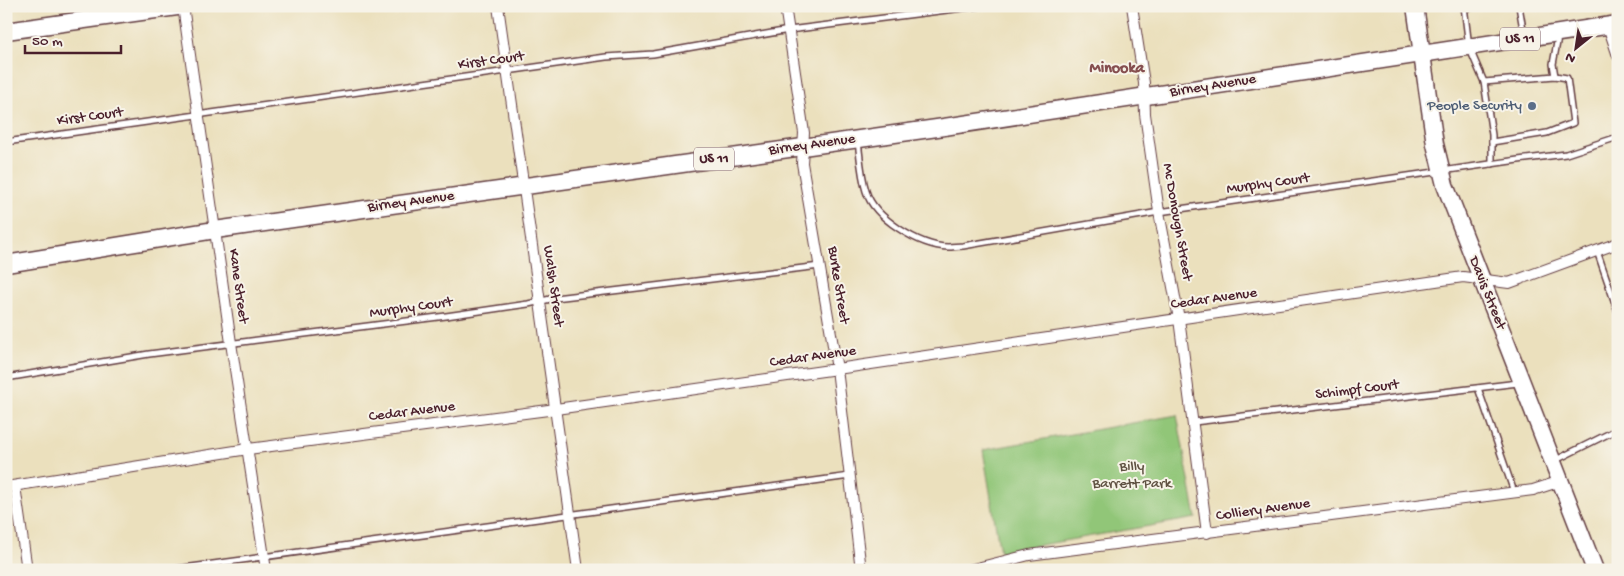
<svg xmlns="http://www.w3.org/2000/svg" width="1624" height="576" viewBox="0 0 1624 576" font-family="'Gochi Hand',sans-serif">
<rect width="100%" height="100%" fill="#f7f3e8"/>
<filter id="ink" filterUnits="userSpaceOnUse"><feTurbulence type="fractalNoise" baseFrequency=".02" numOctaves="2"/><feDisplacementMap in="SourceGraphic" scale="10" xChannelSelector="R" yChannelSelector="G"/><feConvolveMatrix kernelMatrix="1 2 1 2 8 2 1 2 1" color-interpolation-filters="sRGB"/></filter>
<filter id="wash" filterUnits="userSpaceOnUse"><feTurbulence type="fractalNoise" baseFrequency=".0096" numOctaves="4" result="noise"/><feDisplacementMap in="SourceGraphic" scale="20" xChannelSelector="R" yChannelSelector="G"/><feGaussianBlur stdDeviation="1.12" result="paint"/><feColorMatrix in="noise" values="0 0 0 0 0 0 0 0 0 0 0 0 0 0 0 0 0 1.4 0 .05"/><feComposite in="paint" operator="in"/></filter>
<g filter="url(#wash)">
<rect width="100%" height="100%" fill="#ebe0bd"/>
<!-- green -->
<path fill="#91c678" stroke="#6e7252" d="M1177,415L1196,518L1000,552L983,450Z"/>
</g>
<g filter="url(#ink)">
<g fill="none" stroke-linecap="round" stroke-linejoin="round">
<!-- service casing -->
<g stroke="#623c41" stroke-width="8">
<g id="service">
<path d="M1464,6L1469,47L1484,82L1492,135V164"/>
<path d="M1519,6L1524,35"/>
<path d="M1464,8L1483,6"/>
<path d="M1555,76L1553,64L1558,37"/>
<path d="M1484,82L1555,76L1567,78L1573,123L1547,133L1492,142"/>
<path d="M858,141C860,157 861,175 866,191C874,218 919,246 948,247C953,247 958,246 963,246L1159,212L1518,160L1566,154L1618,137"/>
<path d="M6,142L606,57L653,54L789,30L979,6"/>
<path d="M1597,251L1618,312"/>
<path d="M6,378L149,354L446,316L528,304L555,298L820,266"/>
<path d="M1478,388L1514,492"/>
<path d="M1194,422L1518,383"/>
<path d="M1554,461L1618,429"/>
<path d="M169,570L850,476"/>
</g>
</g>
<!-- minor casing -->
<g stroke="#623c41" stroke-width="12">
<g id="minor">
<path d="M183,6L231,343L266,570"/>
<path d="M498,6L578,570"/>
<path d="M785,6L804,133L802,163L837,369L861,570"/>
<path d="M1132,6L1144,83L1145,114L1159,212L1179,319L1207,533"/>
<path d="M1608,26L1618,56"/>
<path d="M15,486L27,570"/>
<path d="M6,487L248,449L556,409L837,369L1463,277L1509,283L1618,243"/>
<path d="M969,570L1029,555L1533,490L1561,481"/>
</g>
</g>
<!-- primary casing -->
<g stroke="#623c41" stroke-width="19">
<g id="primary">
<path d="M1415,6L1435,144L1445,185L1595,570"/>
<path d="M6,31L184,6"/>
<path d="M6,264L215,230L944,127L1618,24"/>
</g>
</g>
<!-- service -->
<use href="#service" stroke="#fff" stroke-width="5"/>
<!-- minor -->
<use href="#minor" stroke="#fff" stroke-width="10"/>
<!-- primary -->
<use href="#primary" stroke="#fff" stroke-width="16"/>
</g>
</g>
<!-- markers -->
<circle fill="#5c6f8a" stroke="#f7f3e8" stroke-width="2" cx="1532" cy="106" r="5"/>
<g text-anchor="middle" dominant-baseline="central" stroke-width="4" stroke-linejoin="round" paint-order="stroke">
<!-- shield labels -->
<g fill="#f7f3e8" stroke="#7e5f64" stroke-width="1">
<rect x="1500" y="27.5" width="40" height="23" rx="4"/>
<rect x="694" y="147.5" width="40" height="23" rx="4"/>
</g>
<g font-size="14" font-weight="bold" fill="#4a1f2b">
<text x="1520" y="39">US 11</text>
<text x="714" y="159">US 11</text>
</g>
<!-- street labels -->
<g font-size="15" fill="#4a1f2b" stroke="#f7f3e8">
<text transform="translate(491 61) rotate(-8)">Kirst Court</text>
<text transform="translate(1213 86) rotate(-9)">Birney Avenue</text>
<text transform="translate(90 117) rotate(-8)">Kirst Court</text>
<text transform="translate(812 145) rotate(-8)">Birney Avenue</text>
<text transform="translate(1268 184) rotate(-8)">Murphy Court</text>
<text transform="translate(411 202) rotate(-8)">Birney Avenue</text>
<text transform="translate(1177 222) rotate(80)">Mc Donough Street</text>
<text transform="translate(838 285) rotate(81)">Burke Street</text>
<text transform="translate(238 286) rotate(82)">Kane Street</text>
<text transform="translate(553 286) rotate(82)">Walsh Street</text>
<text transform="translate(1487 293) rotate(68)">Davis Street</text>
<text transform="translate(1214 299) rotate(-8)">Cedar Avenue</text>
<text transform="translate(411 308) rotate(-8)">Murphy Court</text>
<text transform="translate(813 357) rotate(-8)">Cedar Avenue</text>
<text transform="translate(1357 390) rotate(-7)">Schimpf Court</text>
<text transform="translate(412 412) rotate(-7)">Cedar Avenue</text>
<text transform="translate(1263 510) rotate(-8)">Colliery Avenue</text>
</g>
<!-- service labels -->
<g font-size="15" fill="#4e5e75" stroke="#f7f3e8" text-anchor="end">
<text x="1522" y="106">People Security</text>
</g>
<!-- park labels -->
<g font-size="15" fill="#5f5142" stroke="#f7f3e8">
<text x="1132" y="467">Billy<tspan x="1132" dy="17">Barrett Park</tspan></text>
</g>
<!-- neighbourhood labels -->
<g font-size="16" font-weight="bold" fill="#864f50" stroke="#f7f3e8">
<text x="1117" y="69">Minooka</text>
</g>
</g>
<!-- margin -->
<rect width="1624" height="576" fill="none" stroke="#f7f3e8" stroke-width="25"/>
<!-- north arrow -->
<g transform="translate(1576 48) rotate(210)" stroke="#f7f3e8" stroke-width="4" paint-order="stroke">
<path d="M0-4L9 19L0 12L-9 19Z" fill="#4a1f2b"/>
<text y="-8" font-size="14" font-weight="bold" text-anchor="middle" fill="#4a1f2b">N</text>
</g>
<!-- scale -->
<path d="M25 45v8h96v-8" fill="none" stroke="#4a1f2b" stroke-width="2.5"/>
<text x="32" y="45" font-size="15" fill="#4a1f2b" stroke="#f7f3e8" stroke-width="4" paint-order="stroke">50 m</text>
</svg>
